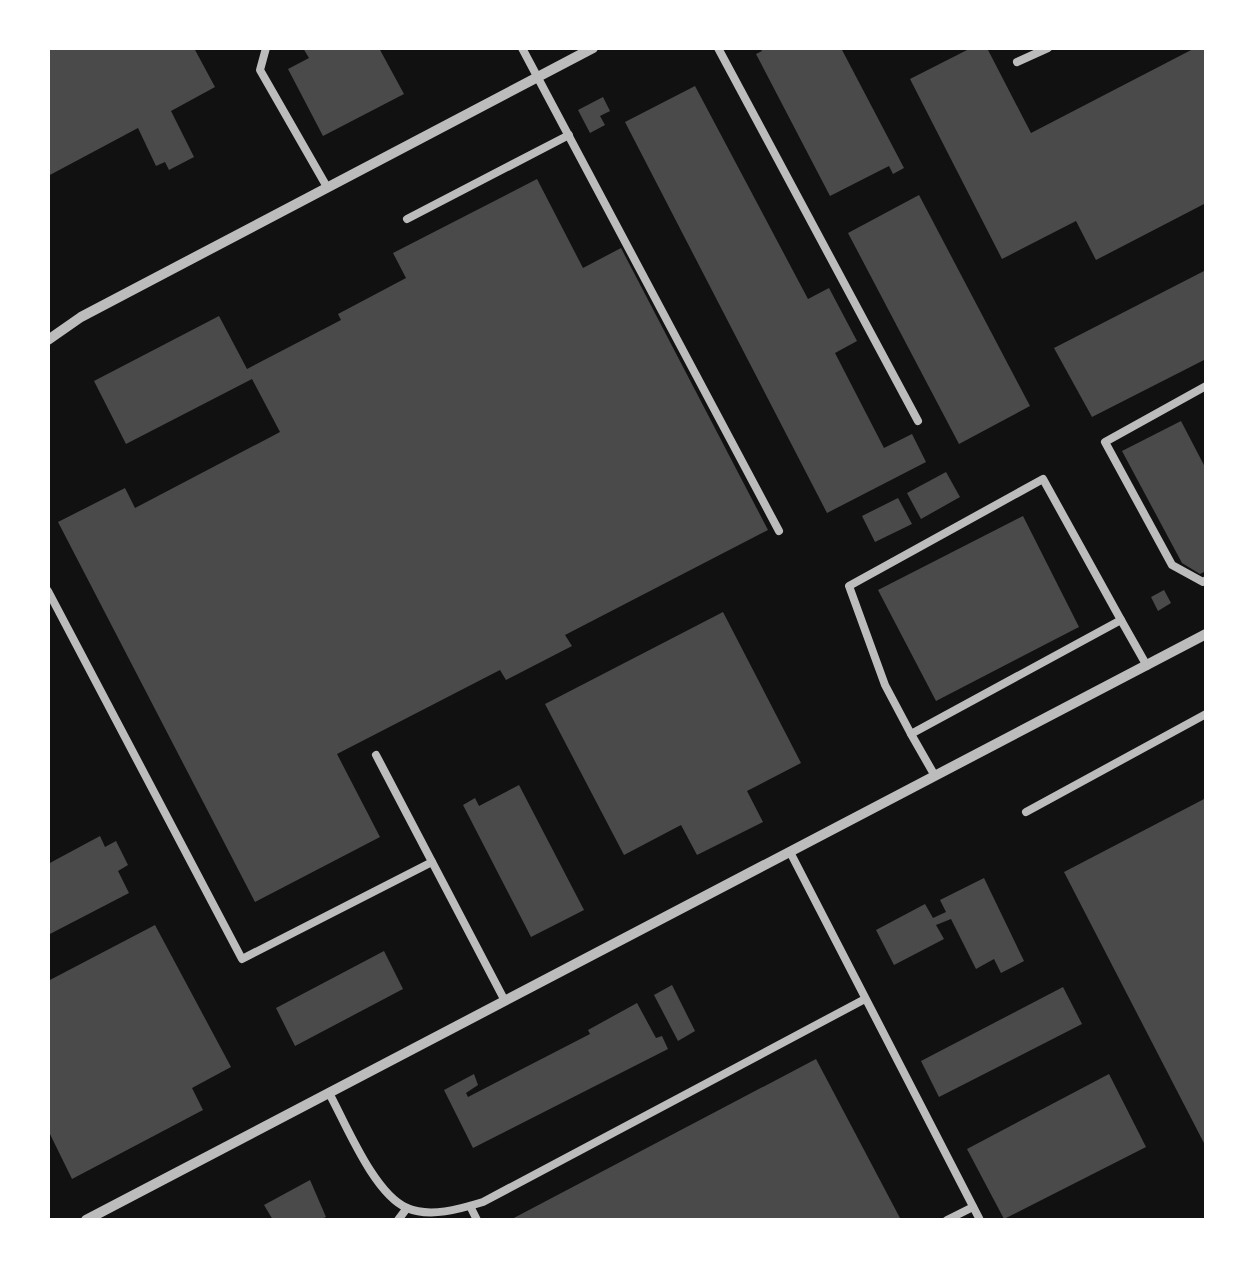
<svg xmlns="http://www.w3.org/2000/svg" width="1254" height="1268" viewBox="0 0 1254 1268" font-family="Montserrat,sans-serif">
<rect width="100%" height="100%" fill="#111"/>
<!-- building -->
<g fill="#4a4a4a">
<path d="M48,48H194L215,87L171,111L194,157L169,170L165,162L156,166L138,128L48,176Z"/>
<path d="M303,48H379L404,94L323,136L288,69L309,58Z"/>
<path d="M760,48H841L904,168L893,174L889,166L830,196L756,54L762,51Z"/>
<path d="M971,48H987L1031,133L1195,48H1206V203L1096,260L1076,221L1002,259L910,79Z"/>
<path d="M695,86L808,299L829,288L857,341L835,353L884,448L912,434L926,462L827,513L625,122Z"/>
<path d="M603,97L610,111L600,116L605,125L590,133L578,110Z"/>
<path d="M537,179L583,268L621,248L768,530L565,635L572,646L506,680L500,670L337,754L380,837L255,902L58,522L125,488L135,508L280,432L252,379L126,444L94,381L219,316L247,369L341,320L338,314L406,278L393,253Z"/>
<path d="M919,195L1030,406L959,444L848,233Z"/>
<path d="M1206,270V359L1092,417L1054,348Z"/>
<path d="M1181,421L1206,469V571L1200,574L1182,563L1122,451Z"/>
<path d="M946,472L960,497L921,519L907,493Z"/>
<path d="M898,498L912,524L875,542L862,516Z"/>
<path d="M1023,516L1079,627L936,701L878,590Z"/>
<path d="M1164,590L1171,603L1158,611L1151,597Z"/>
<path d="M723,612L801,763L747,791L763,822L697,855L681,825L624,855L545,704Z"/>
<path d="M519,785L584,910L531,937L463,805L475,798L479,806Z"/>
<path d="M1206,798V1147L1064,872Z"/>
<path d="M100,836L105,847L116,841L128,865L118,871L129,893L48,935V864Z"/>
<path d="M984,878L1024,961L1001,973L994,959L976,969L951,919L936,925L944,939L894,965L876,930L925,904L933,918L946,912L940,900Z"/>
<path d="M155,925L231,1067L192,1088L203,1110L72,1179L48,1130V981Z"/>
<path d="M384,951L403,989L295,1046L276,1008Z"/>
<path d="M672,985L695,1031L678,1041L654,995Z"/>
<path d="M1063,987L1082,1024L939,1097L921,1061Z"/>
<path d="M637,1003L656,1038L662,1036L668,1049L473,1148L444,1090L474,1074L478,1085L466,1093L468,1097L590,1034L588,1030Z"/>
<path d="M816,1059L901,1220H510Z"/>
<path d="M1109,1074L1146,1147L1004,1219L967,1149Z"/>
<path d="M310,1180L326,1217L319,1220H273L264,1205Z"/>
</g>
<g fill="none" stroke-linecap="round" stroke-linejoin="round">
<!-- service -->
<g stroke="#bcbcbc" stroke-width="8">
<path d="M266,48L260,70L327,187"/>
<path d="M522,48L779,531"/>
<path d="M718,48L918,421"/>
<path d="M1017,62L1048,48"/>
<path d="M407,219L569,135"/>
<path d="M1206,386L1105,442L1172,565L1203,582L1206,580"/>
<path d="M48,591L242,959L432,862"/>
<path d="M911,734L885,685L849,586L1043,479L1121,620"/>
<path d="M376,755L505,1001"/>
<path d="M935,776L911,734L1121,620L1147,666"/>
<path d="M1026,812L1206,714"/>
<path d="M790,852L980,1220"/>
<path d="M329,1093C346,1124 374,1194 407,1208C430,1218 460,1209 483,1202L865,999"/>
<path d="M470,1206L477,1220"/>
<path d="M398,1220L407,1208"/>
<path d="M947,1220L973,1207"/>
</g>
<!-- minor -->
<g stroke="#bcbcbc" stroke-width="10">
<path d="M48,340L81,317L593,48"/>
<path d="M86,1220L1206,634"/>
</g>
</g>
<!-- border -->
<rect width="1254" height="1268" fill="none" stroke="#ffffff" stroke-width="100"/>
</svg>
